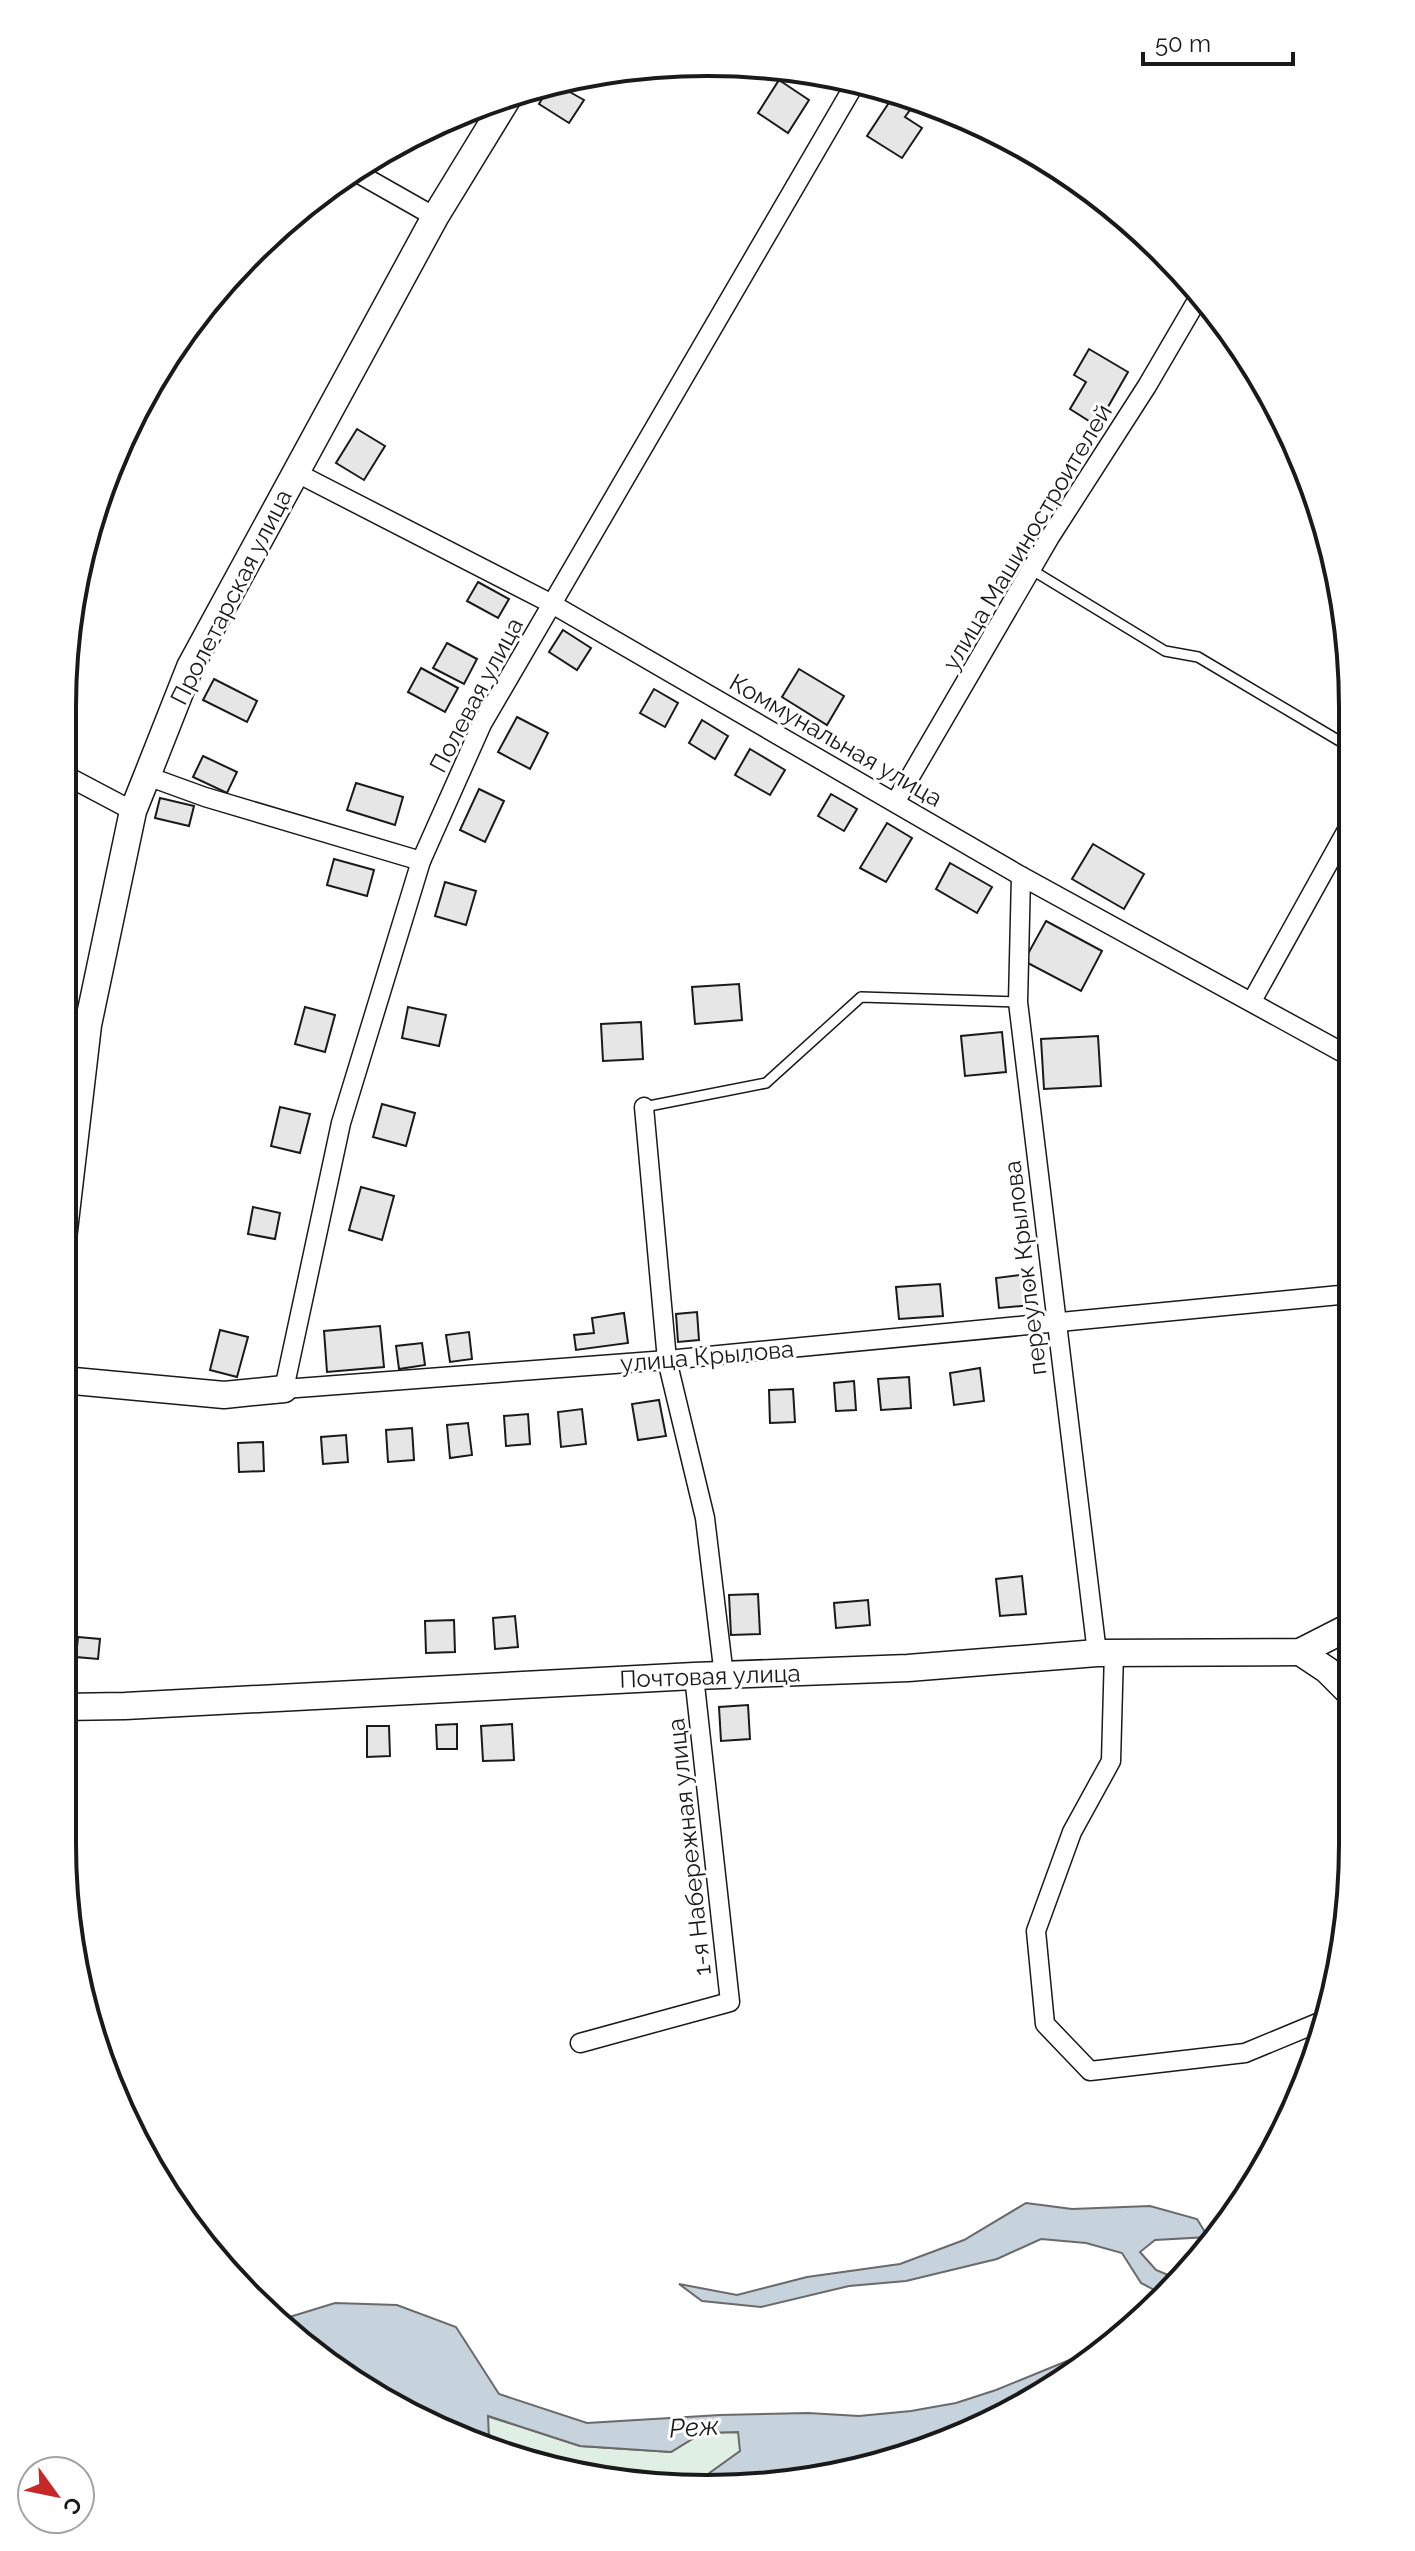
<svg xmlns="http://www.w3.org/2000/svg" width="1415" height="2551" viewBox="0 0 1415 2551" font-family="Raleway,sans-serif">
<rect width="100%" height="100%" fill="#fff"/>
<!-- green -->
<path fill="#e0efe3" stroke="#6a6a6a" stroke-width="2" d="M487,2416L580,2446L671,2452L702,2433L739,2432L741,2451L697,2482L541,2467L507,2452L489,2439Z"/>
<!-- water -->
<g fill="#c6d2dc" stroke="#6a6a6a" stroke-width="2">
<path d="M1026,2203L1072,2209L1150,2206L1197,2219L1208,2237L1155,2240L1140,2252L1156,2270L1175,2278L1162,2294L1141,2283L1122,2253L1086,2243L1041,2239L997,2259L906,2281L849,2286L761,2307L702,2301L679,2284L737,2295L807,2277L900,2264L964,2240Z"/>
<path d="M335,2303L397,2305L456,2327L499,2394L587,2423L720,2415L808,2413L859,2416L911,2411L956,2403L996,2390L1111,2343L955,2440L756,2486L697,2482L740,2451L738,2432L702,2433L671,2452L580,2446L488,2416L489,2439L507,2452L349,2380L322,2355L318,2339L300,2335L283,2319Z"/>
</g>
<!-- building -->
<g fill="#e6e6e6" stroke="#1a1a1a" stroke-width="2">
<path d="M779,80L809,100L788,133L758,113Z"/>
<path d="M552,82L584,100L569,123L539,104Z"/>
<path d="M896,92L915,103L905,117L922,128L902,158L867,136Z"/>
<path d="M1089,349L1128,372L1097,426L1070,409L1086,382L1074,375Z"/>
<path d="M357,429L385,446L364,480L336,463Z"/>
<path d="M478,582L509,599L498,618L467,601Z"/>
<path d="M563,630L591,648L577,670L549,652Z"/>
<path d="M447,643L477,659L464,684L433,668Z"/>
<path d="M421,668L458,688L445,712L408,692Z"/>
<path d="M799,669L844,696L827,725L782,697Z"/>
<path d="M214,679L257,701L247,722L203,700Z"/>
<path d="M654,689L678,703L665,727L640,713Z"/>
<path d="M517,717L548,733L530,769L498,752Z"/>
<path d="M702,720L728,736L715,759L689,743Z"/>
<path d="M750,749L785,770L770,795L735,775Z"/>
<path d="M203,756L237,772L227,793L193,777Z"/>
<path d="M356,783L403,797L395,825L347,810Z"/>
<path d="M479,789L504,801L485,842L460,830Z"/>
<path d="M831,794L857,809L844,831L818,816Z"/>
<path d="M160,798L194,806L189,826L155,818Z"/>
<path d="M887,823L912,838L886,882L860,868Z"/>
<path d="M1093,844L1144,874L1124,909L1072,879Z"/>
<path d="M334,859L374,870L367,896L327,885Z"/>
<path d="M950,863L992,887L977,913L936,889Z"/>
<path d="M445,882L476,891L466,925L435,916Z"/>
<path d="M1046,921L1102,951L1081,991L1024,961Z"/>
<path d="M739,984L742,1020L695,1024L692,987Z"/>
<path d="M63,1000L71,1002L63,1046Z"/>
<path d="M305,1007L335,1015L325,1052L295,1044Z"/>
<path d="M408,1007L446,1015L439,1046L402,1038Z"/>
<path d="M641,1022L643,1059L603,1061L601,1024Z"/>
<path d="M1002,1032L1006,1072L965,1076L961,1036Z"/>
<path d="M1098,1036L1101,1086L1044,1089L1041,1039Z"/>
<path d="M382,1104L415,1113L406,1146L373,1137Z"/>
<path d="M280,1107L310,1114L300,1153L271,1146Z"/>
<path d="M361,1187L394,1196L382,1240L349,1230Z"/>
<path d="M253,1207L280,1213L275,1239L248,1234Z"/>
<path d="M1029,1274L1033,1305L999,1308L996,1278Z"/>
<path d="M940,1284L943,1316L899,1319L896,1287Z"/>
<path d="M697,1312L699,1340L678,1342L676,1314Z"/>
<path d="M624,1313L628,1343L576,1350L574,1335L594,1333L592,1318Z"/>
<path d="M380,1326L384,1367L327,1372L324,1331Z"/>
<path d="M220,1330L248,1337L237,1377L210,1370Z"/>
<path d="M469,1332L472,1359L450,1362L446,1335Z"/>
<path d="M422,1343L425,1365L399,1369L396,1346Z"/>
<path d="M980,1368L984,1401L954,1405L950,1373Z"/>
<path d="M909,1377L911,1408L881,1410L878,1379Z"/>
<path d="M854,1381L856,1410L836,1411L834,1383Z"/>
<path d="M793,1389L795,1422L770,1423L769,1390Z"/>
<path d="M659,1400L666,1436L638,1440L632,1404Z"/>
<path d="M582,1409L586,1444L561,1447L558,1412Z"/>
<path d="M528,1414L530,1444L506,1446L504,1416Z"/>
<path d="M468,1423L472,1455L450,1458L447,1425Z"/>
<path d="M412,1428L414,1460L388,1462L386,1430Z"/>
<path d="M346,1435L348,1462L323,1464L321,1437Z"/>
<path d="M263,1442L264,1471L239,1472L238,1443Z"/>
<path d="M1022,1576L1026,1614L1000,1616L996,1579Z"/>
<path d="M758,1594L760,1634L731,1635L729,1595Z"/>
<path d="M868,1600L870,1625L836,1628L834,1603Z"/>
<path d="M515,1616L518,1647L495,1649L493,1618Z"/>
<path d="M454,1620L455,1652L426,1653L425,1621Z"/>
<path d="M78,1637L100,1639L98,1659L76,1657Z"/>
<path d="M748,1705L750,1739L721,1741L719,1707Z"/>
<path d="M457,1724V1749H437L436,1725Z"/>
<path d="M512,1724L514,1760L483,1761L481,1726Z"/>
<path d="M367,1726H389L390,1756L367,1757Z"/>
</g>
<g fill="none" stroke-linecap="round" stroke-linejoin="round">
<!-- lane casing -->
<g stroke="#1a1a1a" stroke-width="12">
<g id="lane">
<path d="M1032,570L1165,651L1198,657L1348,746"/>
<path d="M644,1107L766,1083L861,997L1018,1002"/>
</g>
</g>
<!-- street casing -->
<g stroke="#1a1a1a" stroke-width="21">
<g id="street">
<path d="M856,82L482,724L421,861L341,1123L284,1389L667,1360L1350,1294"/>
<path d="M354,171L435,217"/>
<path d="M295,472L552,604L1021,876L1349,1056"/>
<path d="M63,774L133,811"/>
<path d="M147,776L205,797L421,861"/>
<path d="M896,801L1050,537L1147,386L1199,297"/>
<path d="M1021,876L1018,1002L1097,1653"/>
<path d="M1252,1001L1348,828"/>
<path d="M644,1107L667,1360L705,1518L724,1676"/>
<path d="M1114,1652L1111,1761L1072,1832L1036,1931L1045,2024L1090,2071L1245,2053L1327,2019"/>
<path d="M580,2043L730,2002L694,1676"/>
</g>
</g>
<!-- secondary casing -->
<g stroke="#1a1a1a" stroke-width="29">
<g id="secondary">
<path d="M63,1239L88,1025L133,811L147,776L190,667L435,217L509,96"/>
<path d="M63,1380L224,1395L284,1389"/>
<path d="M1300,1652L1327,1670L1351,1694"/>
<path d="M62,1707L125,1706L694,1676L908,1668L1097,1653L1300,1652L1351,1626"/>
</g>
</g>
<!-- lane -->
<use href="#lane" stroke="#fff" stroke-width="9"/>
<!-- street -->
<use href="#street" stroke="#fff" stroke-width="18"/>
<!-- secondary -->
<use href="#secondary" stroke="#fff" stroke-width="26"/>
</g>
<g text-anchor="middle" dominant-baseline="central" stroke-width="6" stroke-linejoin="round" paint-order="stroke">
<!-- street labels -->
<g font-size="24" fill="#1a1a1a" stroke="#fff">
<text transform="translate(1027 537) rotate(-59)">улица Машиностроителей</text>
<text transform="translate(231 597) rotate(-63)">Пролетарская улица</text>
<text transform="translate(476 695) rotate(-62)">Полевая улица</text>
<text transform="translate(836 740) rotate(30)">Коммунальная улица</text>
<text transform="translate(1025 1268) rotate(-97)">переулок Крылова</text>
<text transform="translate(707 1356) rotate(-5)">улица Крылова</text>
<text transform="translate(710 1676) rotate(-2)">Почтовая улица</text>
<text transform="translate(689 1847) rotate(-96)">1-я Набережная улица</text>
</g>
<!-- water labels -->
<g font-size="26" font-style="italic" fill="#1a1a1a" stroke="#fff">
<text transform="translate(694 2427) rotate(-4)">Реж</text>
</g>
</g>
<!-- crop -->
<path d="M0 0H1415V2551H0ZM707 76H708A631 631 0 0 1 1339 707V1844A631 631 0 0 1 708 2475H707A631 631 0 0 1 76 1844V707A631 631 0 0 1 707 76Z" fill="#fff" fill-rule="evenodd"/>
<path fill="none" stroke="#1a1a1a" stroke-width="4" d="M707 76H708A631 631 0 0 1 1339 707V1844A631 631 0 0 1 708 2475H707A631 631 0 0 1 76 1844V707A631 631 0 0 1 707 76Z"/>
<!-- north arrow -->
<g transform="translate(56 2495) rotate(123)"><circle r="38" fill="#ffffff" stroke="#a3a3a3" stroke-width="2"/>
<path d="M0-6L14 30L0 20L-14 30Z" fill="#c62828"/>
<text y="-12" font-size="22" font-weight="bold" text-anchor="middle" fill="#1a1a1a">С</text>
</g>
<!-- scale -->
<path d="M1143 52v12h150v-12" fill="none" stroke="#1a1a1a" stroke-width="4"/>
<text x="1155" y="52" font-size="24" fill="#1a1a1a" stroke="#ffffff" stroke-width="6" paint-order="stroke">50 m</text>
</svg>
